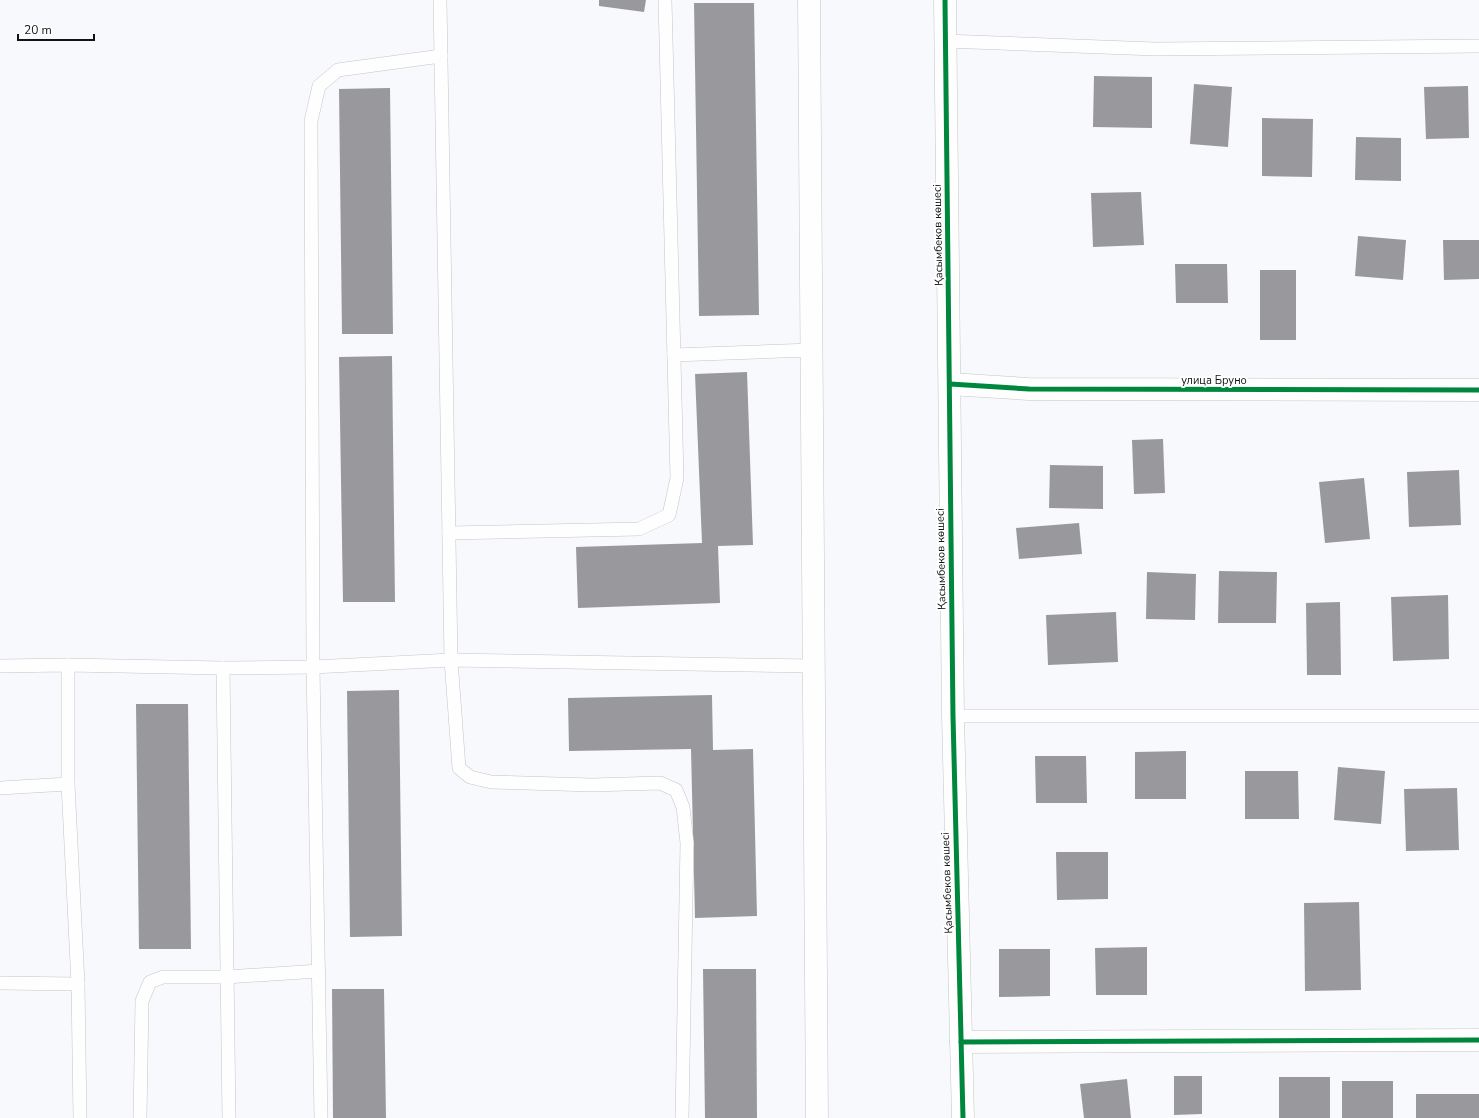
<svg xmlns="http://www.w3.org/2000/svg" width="1479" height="1118" viewBox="0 0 1479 1118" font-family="'Nunito Sans',sans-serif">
<rect width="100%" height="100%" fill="#f8f9fd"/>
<!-- building -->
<g fill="#99999d">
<path d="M599,0H646L644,12L599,6Z"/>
<path d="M694,3H754L759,315L699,316Z"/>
<path d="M1094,76L1152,77V128L1093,127Z"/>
<path d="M1194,84L1232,87L1228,147L1190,144Z"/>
<path d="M1468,86L1469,138L1426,139L1424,87Z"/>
<path d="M390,88L393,334H342L339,89Z"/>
<path d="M1262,118L1313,119L1312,177L1262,176Z"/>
<path d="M1356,137L1401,138V181L1355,180Z"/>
<path d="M1141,192L1144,245L1093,247L1091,193Z"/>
<path d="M1358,236L1406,240L1403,280L1355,276Z"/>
<path d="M1443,240H1479V279L1444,280Z"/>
<path d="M1175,264H1227L1228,303H1176Z"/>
<rect x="1260" y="270" width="36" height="70"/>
<path d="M392,356L395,602H343L339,357Z"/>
<path d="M747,372L753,545L718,546L720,603L578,608L576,547L702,543L695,374Z"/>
<path d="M1163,439L1165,493L1134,494L1132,440Z"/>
<path d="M1050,465L1103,466V509L1049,508Z"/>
<path d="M1459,470L1461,525L1409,527L1407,472Z"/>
<path d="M1364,478L1370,539L1325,543L1319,482Z"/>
<path d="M1079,523L1082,554L1019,559L1016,528Z"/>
<path d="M1219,571L1277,572L1276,623H1218Z"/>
<path d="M1147,572L1196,574L1195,620L1146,619Z"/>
<path d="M1448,595L1449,659L1393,661L1391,597Z"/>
<path d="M1340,602L1341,675H1307L1306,603Z"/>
<path d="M1116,612L1118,662L1048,665L1046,615Z"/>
<path d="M399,690L402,936L350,937L347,691Z"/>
<path d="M712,695L713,750L753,749L757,916L695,918L691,749L569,751L568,698Z"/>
<path d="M136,704H188L191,949H139Z"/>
<path d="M1186,751V799H1135V752Z"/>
<path d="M1035,756H1086L1087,803H1036Z"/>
<path d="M1338,767L1385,771L1381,824L1334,820Z"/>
<path d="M1245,771H1298L1299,819H1245Z"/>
<path d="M1457,788L1459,850L1406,851L1404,789Z"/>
<path d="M1056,852H1108V899L1057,900Z"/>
<path d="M1359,902L1361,990L1305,991L1304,903Z"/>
<path d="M1147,947V995H1096L1095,948Z"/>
<path d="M999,949H1050V996L999,997Z"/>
<path d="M703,969H756L757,1118H705Z"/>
<path d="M332,989H384L386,1118H333Z"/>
<path d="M1174,1076H1202V1114L1174,1115Z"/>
<rect x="1279" y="1077" width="51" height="41"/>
<path d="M1127,1079L1131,1118H1084L1080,1084Z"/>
<rect x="1342" y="1081" width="51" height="37"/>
<rect x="1416" y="1094" width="63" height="24"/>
</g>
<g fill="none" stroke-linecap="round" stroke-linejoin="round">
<!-- service casing -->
<g stroke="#c4c5c8" stroke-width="14">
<g id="service">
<path d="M440,0L451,660L459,768L470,777L491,782L592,785L660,783L676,790L683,807L687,843L682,1118"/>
<path d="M945,41L1155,49L1479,46"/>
<path d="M674,355L811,350"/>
<path d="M449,533L639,529L669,515L677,478L665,0"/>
<path d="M68,665V784L78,984L80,1118"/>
<path d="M0,666L68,665L223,668L313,667L451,660L813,666"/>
<path d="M223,668L229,1118"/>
<path d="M953,716H1479"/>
<path d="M0,788L68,784"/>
<path d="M0,983L78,984"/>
<path d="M140,1118L142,1001L150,982L163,977H227L319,971"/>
<path d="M321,1118L313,667L311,121L319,86L338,70L441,56"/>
</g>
</g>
<!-- minor casing -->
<g stroke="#c4c5c8" stroke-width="23">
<g id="minor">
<path d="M809,0L817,1118"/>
<path d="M945,0L953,716L963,1118"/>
<path d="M950,384L1029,389L1479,390"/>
<path d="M961,1042L1479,1040"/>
</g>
</g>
<!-- service -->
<use href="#service" stroke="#fefeff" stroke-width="13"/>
<!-- minor -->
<use href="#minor" stroke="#fefeff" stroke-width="22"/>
<!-- cycleway casing -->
<g stroke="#fff" stroke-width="8">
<g id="cycleway">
<path d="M945,0L953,716L963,1118"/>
<path d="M950,384L1029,389L1479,390"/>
<path d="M961,1042L1479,1040"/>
</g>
</g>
<!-- cycleway -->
<use href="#cycleway" stroke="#00873e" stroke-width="5"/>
</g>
<g text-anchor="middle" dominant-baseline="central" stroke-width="4" stroke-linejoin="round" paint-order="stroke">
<!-- street labels -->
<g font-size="11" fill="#121315" stroke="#fff">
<text transform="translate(938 235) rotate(-91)">Қасымбеков көшесі</text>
<text x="1214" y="380">улица Бруно</text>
<text transform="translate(941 559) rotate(-91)">Қасымбеков көшесі</text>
<text transform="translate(947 883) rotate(-92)">Қасымбеков көшесі</text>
</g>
</g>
<!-- scale -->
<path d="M18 34v6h76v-6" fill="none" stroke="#121315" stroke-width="2"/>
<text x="24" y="34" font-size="12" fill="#121315" stroke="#ffffff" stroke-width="3" paint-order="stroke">20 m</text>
</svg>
